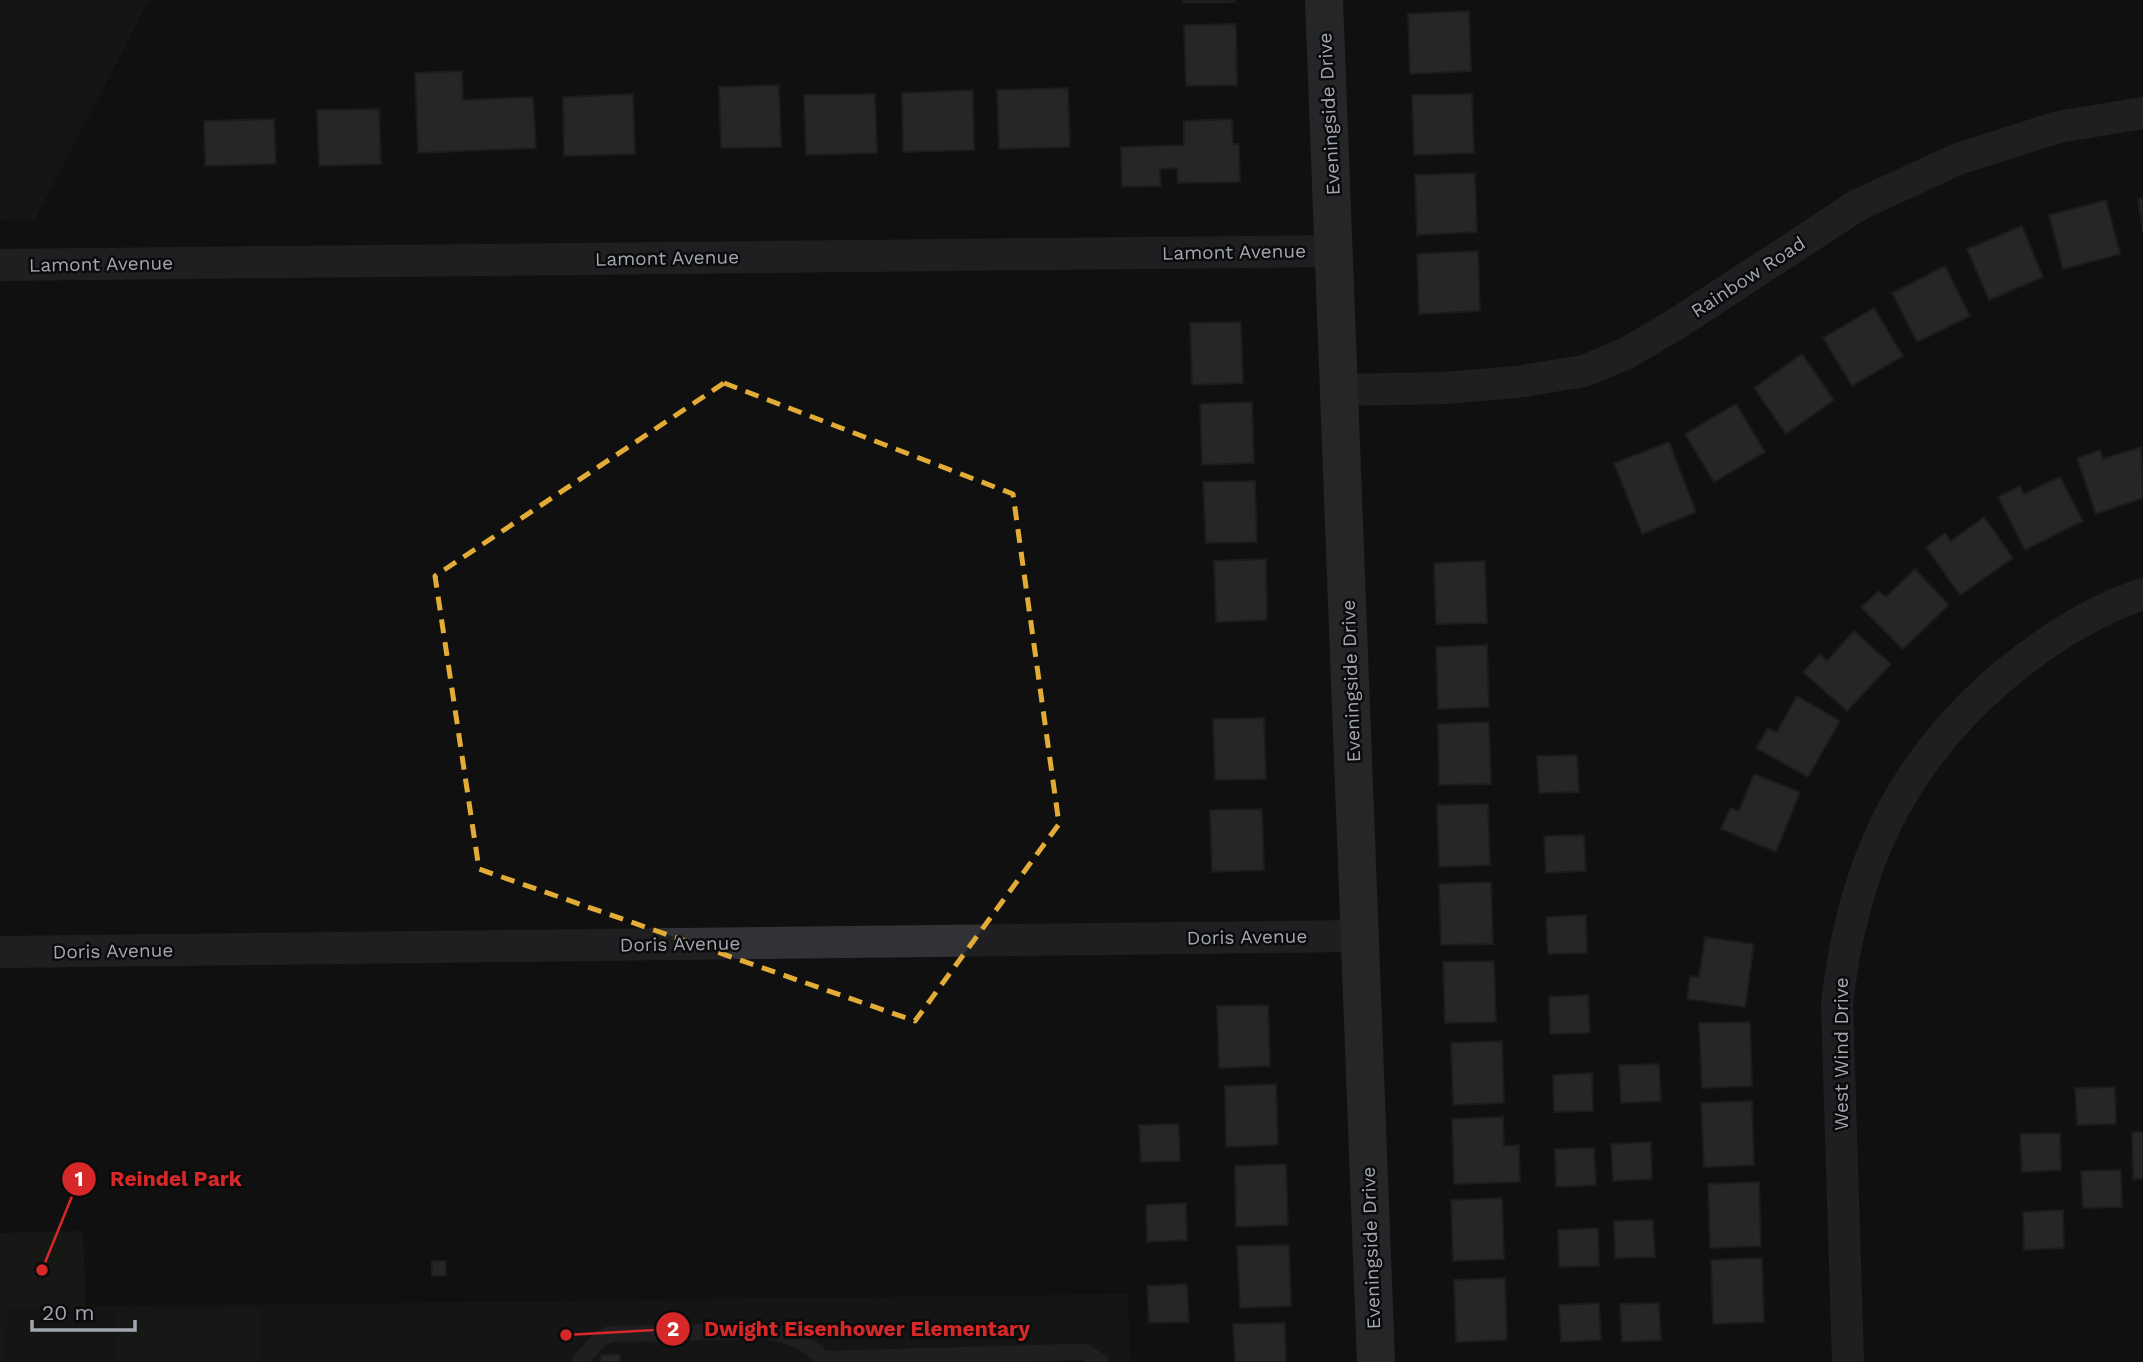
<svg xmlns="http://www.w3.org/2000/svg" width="2143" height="1362" viewBox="0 0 2143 1362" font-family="'Work Sans',sans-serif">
<rect width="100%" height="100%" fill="#101011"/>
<!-- built -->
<g fill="#1c1c1e">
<path d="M0,0H149L34,221L0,220Z"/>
<path d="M1128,1294L1130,1362H4L2,1308Z"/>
</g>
<!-- green -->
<g fill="#1d231d">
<path d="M83,1231L86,1307L2,1308L4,1362H0V1233Z"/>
<path d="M260,1308V1362H118L116,1316L120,1312Z"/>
</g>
<!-- building -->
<g fill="#3f4044" stroke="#2a2a2d" stroke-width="2">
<path d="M1183,0H1234L1235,2L1183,3Z"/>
<path d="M1469,11L1471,71L1410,74L1408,14Z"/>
<path d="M1236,24L1237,85L1186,86L1184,25Z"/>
<path d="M462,71L463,100L533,97L536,148L418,153L415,73Z"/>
<path d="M779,85L781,147L721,148L719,87Z"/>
<path d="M1068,88L1070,147L999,149L997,90Z"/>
<path d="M973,90L974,150L903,152L902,93Z"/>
<path d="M633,94L635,154L564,156L563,97Z"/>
<path d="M875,94L877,153L806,155L804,95Z"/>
<path d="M1472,94L1474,153L1414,155L1412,95Z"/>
<path d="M379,109L381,164L319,166L317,110Z"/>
<path d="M274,119L276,164L205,166L204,121Z"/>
<path d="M1232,119L1233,144H1239L1240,182L1178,183L1177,168L1160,169L1161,186L1122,187L1121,147L1184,145V121Z"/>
<path d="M1475,173L1477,232L1417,235L1415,175Z"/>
<path d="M2143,198V232L2138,199Z"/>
<path d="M2106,200L2120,254L2063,269L2049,215Z"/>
<path d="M2022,226L2043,277L1989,300L1967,249Z"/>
<path d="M1478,251L1480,311L1419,314L1417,254Z"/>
<path d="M1945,266L1970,316L1917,342L1892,293Z"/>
<path d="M1874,308L1903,356L1852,386L1823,338Z"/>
<path d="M1241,322L1243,383L1192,385L1190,323Z"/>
<path d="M1802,354L1834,400L1786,434L1754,388Z"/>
<path d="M1252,402L1254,463L1202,465L1200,404Z"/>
<path d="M1736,404L1765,452L1714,482L1685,434Z"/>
<path d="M1669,442L1696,512L1642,534L1614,463Z"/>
<path d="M2141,447L2143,498L2096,514L2077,458L2100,450L2103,459Z"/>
<path d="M2060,477L2083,521L2025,550L1998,497L2020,486L2024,494Z"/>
<path d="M1255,481L1257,542L1206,543L1203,482Z"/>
<path d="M1984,517L2013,558L1960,595L1926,547L1945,533L1951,541Z"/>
<path d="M1266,559L1267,620L1216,622L1214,561Z"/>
<path d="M1485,561L1487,623L1436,624L1434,563Z"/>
<path d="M1915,569L1949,605L1903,649L1861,607L1879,591L1886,597Z"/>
<path d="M1854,631L1891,664L1847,711L1803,672L1820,654L1827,661Z"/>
<path d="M1487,645L1489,707L1438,709L1436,647Z"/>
<path d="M1797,696L1840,721L1808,777L1756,748L1768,728L1777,732Z"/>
<path d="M1264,718L1266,779L1215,780L1213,719Z"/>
<path d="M1489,722L1491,784L1439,785L1438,724Z"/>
<path d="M1577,755L1579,792L1539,793L1537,756Z"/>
<path d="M1754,774L1800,792L1776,852L1721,829L1730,808L1739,811Z"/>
<path d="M1488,804L1490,865L1439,867L1437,805Z"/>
<path d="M1262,809L1264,870L1212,872L1210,810Z"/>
<path d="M1584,835L1586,871L1546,873L1544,836Z"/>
<path d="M1491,882L1493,944L1441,945L1439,884Z"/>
<path d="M1586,915L1587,953L1548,954L1546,917Z"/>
<path d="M1705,937L1754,944L1745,1007L1687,999L1690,976L1699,977Z"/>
<path d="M1494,961L1496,1022L1445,1023L1443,962Z"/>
<path d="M1588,995L1590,1033L1550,1034L1549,997Z"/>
<path d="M1268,1005L1270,1066L1219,1068L1217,1006Z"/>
<path d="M1750,1022L1752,1086L1702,1088L1699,1023Z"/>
<path d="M1502,1041L1504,1103L1453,1105L1451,1043Z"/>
<path d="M1659,1064L1661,1101L1621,1103L1619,1065Z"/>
<path d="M1592,1073L1593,1111L1554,1112L1553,1075Z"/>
<path d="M1276,1084L1278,1145L1226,1147L1225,1086Z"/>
<path d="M2115,1087L2116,1124L2077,1125L2075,1088Z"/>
<path d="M1752,1101L1754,1165L1704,1167L1701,1103Z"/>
<path d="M1503,1117L1504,1146L1519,1145L1520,1182L1454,1184L1452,1119Z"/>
<path d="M1179,1124L1180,1161L1141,1162L1139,1125Z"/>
<path d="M2132,1132H2143V1179H2133Z"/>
<path d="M2060,1133L2061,1170L2022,1172L2020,1134Z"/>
<path d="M1651,1142L1652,1179L1613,1181L1611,1144Z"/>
<path d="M1594,1148L1596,1185L1556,1187L1555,1149Z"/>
<path d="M1286,1164L1288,1225L1236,1227L1235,1166Z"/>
<path d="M2121,1170L2122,1207L2083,1208L2081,1171Z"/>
<path d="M1759,1182L1761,1246L1710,1248L1708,1184Z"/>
<path d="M1502,1198L1504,1259L1453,1261L1451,1200Z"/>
<path d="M1186,1203L1187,1240L1147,1242L1146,1205Z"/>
<path d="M2063,1210L2064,1248L2024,1250L2023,1212Z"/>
<path d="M1653,1220L1655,1257L1615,1258L1614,1221Z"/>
<path d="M1598,1228L1599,1266L1559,1267L1558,1230Z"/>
<path d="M1289,1245L1291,1306L1240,1308L1237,1246Z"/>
<path d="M1762,1258L1764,1322L1713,1324L1711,1260Z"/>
<rect x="432" y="1261" width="14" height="15"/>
<path d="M1505,1278L1507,1340L1456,1342L1454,1280Z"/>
<path d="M1187,1284L1189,1322L1149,1323L1147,1286Z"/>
<path d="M1599,1303L1601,1340L1561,1342L1559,1305Z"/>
<path d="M1659,1303L1661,1340L1622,1342L1620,1304Z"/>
<path d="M1285,1323L1286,1362H1235L1233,1324Z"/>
<path d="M620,1354V1362H601V1355Z"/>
</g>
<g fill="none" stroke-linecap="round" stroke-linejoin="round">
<!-- lane -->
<path stroke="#313236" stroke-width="16" d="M579,1362L600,1339L610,1334L765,1331C791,1334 805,1342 824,1359L1074,1352H1085L1101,1362"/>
<!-- street -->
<g stroke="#313236" stroke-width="32">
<path d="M0,265L1335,251"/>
<path d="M1341,390L1445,388L1516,382L1584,371L1627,353L1676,324L1858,205L1958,159L2058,127L2143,113"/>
<path d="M0,952L1360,936"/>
<path d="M1848,1362L1837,1004C1852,869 1898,766 2002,677C2044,642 2091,611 2143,594"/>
</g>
<!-- secondary -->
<path stroke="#3f4146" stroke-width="38" d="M1324,0L1376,1362"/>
</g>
<!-- marked area -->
<path d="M0 0H2143V1362H0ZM724,383L1013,494L1059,824L915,1021L479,869L435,576Z" fill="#101011" fill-opacity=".55" fill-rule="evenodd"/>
<path fill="none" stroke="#e3ac36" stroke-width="5" stroke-dasharray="14 9" stroke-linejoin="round" d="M724,383L1013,494L1059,824L915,1021L479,869L435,576Z"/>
<g text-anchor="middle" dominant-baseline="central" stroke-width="5" stroke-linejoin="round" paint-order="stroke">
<!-- street labels -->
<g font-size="19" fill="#a2a6b1" stroke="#0b0b0c">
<text transform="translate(1329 114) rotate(-93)">Eveningside Drive</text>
<text transform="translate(1234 252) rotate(-1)">Lamont Avenue</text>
<text transform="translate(667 258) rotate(-1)">Lamont Avenue</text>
<text transform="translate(101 264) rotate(-1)">Lamont Avenue</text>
<text transform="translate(1748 277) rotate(-33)">Rainbow Road</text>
<text transform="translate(1351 681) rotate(-92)">Eveningside Drive</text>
<text transform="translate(1247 937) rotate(-1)">Doris Avenue</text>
<text transform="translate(680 944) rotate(-1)">Doris Avenue</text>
<text transform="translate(113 951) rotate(-1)">Doris Avenue</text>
<text transform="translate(1841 1054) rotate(-90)">West Wind Drive</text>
<text transform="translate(1371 1248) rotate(-92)">Eveningside Drive</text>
</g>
</g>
<!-- callouts -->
<path fill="none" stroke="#d62828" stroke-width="2.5" d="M42 1270L79 1179M566 1335L673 1329"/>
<g fill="#d62828" stroke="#0b0b0c" stroke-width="2.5">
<circle cx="42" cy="1270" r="7"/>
<circle cx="566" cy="1335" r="7"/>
<circle cx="79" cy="1179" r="18"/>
<circle cx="673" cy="1329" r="18"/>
</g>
<g font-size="21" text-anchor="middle" font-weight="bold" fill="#fff">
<text x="79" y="1186">1</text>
<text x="673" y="1336">2</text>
</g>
<g font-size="21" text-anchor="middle" font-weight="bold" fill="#d62828" stroke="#0b0b0c" stroke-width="5" stroke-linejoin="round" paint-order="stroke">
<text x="176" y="1186">Reindel Park</text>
<text x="867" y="1336">Dwight Eisenhower Elementary</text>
</g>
<!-- scale -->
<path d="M32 1320v10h103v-10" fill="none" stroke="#a2a6b1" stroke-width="3.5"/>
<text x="42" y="1320" font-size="21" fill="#a2a6b1" stroke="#0b0b0c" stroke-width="5" paint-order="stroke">20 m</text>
</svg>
